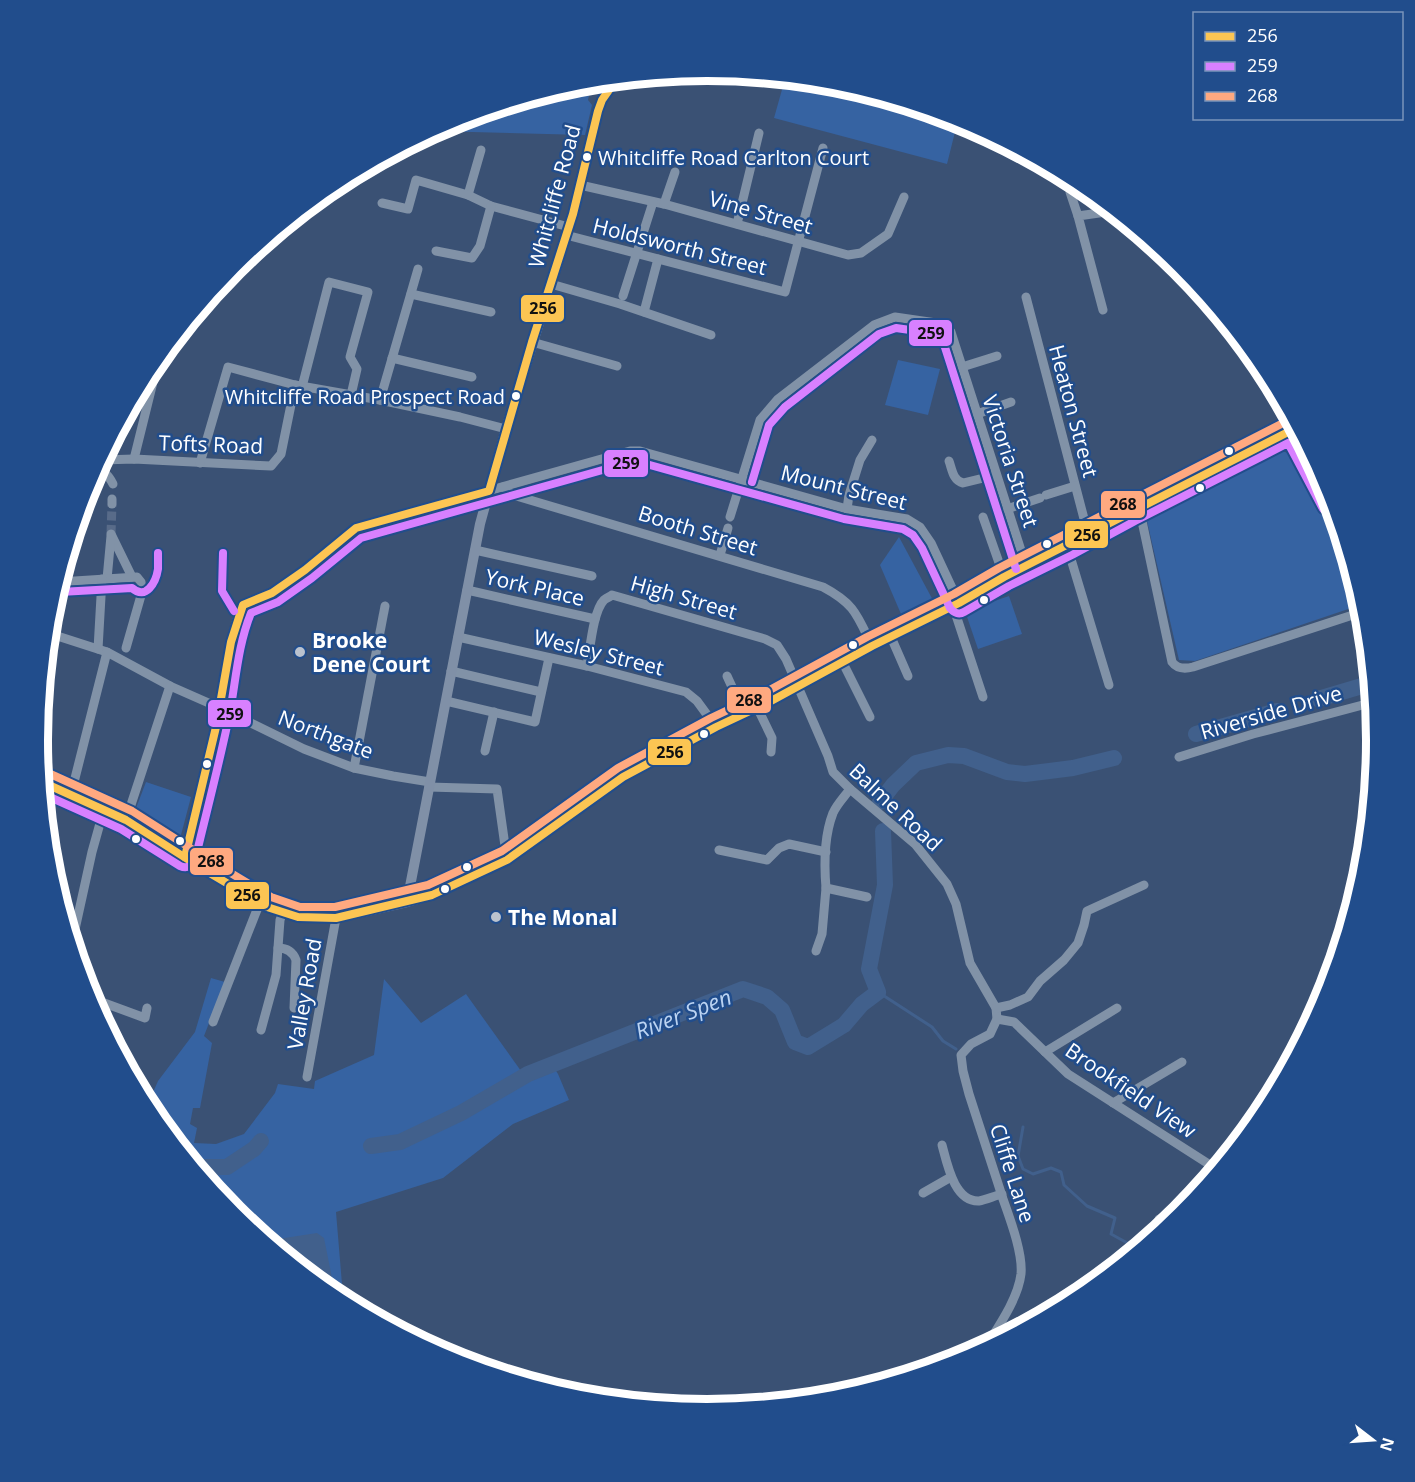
<svg xmlns="http://www.w3.org/2000/svg" width="1415" height="1482" viewBox="0 0 1415 1482" font-family="'Open Sans',sans-serif">
<rect width="100%" height="100%" fill="#3a5174"/>
<!-- green -->
<g fill="#3663a2">
<path d="M785,79L839,84L958,120L947,164L774,118Z"/>
<path d="M577,84L591,86L588,100L592,105L585,135L433,131L451,122Z"/>
<path d="M898,360L940,369L928,415L885,405Z"/>
<path d="M1278,450L1295,455L1346,550L1363,604L1195,661L1179,660L1147,521L1156,511Z"/>
<path d="M899,537L935,604L904,621L880,565Z"/>
<path d="M1009,596L1022,634L978,649L965,611Z"/>
<path d="M146,782L191,797L181,835L178,838L171,836L133,816Z"/>
<path d="M211,978L225,982L204,1036L212,1043L200,1108H193L190,1124L197,1128L194,1143L216,1144L244,1134L275,1093L278,1084L314,1089L315,1081L374,1055L384,979L421,1023L466,994L521,1071L549,1060L558,1074L569,1100L513,1124L443,1178L336,1212L343,1296L333,1280L337,1299L233,1215L150,1113L147,1106L158,1081L195,1032Z"/>
</g>
<!-- water -->
<path fill="#41608c" d="M317,1233L324,1238L332,1278L318,1284L275,1249V1246L278,1239Z"/>
<g fill="none" stroke-linecap="round" stroke-linejoin="round">
<!-- stream -->
<g stroke="#41608c" stroke-width="3">
<path d="M878,992L932,1027L943,1041L956,1049"/>
<path d="M1023,1127L1018,1156L1023,1169L1033,1174L1051,1168L1061,1172L1064,1185L1087,1206L1115,1218L1111,1234L1131,1245L1144,1246"/>
</g>
<!-- river -->
<g stroke="#41608c" stroke-width="16">
<path d="M1318,699L1372,683"/>
<path d="M1196,734L1277,711"/>
<path d="M880,802L893,785L916,763L948,755L964,756L1007,772L1025,774L1073,768L1114,758"/>
<path d="M371,1146L400,1142L461,1113L528,1074L743,989L767,997L782,1010L795,1042L808,1047L844,1025L862,1004L878,992L869,969L885,885L883,831"/>
<path d="M196,1169L197,1167H227L254,1149L261,1141"/>
</g>
<!-- minor-tunnel -->
<path stroke="#586b89" stroke-width="9" stroke-dasharray="9 4.5" stroke-linecap="butt" d="M111,534L112,504"/>
<!-- minor -->
<g stroke="#8192a7" stroke-width="9">
<path d="M580,185L664,204L848,255L861,253L888,234L904,197"/>
<path d="M1070,192L1078,216"/>
<path d="M468,195L481,150"/>
<path d="M382,203L408,209L416,180L468,195L491,206L569,227"/>
<path d="M664,204L675,172"/>
<path d="M737,224L759,133"/>
<path d="M566,235L785,292L823,148"/>
<path d="M436,251L472,258L480,246L491,206"/>
<path d="M551,284L620,304L711,335"/>
<path d="M411,294L491,312"/>
<path d="M623,296L653,202"/>
<path d="M1026,297L1088,534"/>
<path d="M1103,310L1078,216L1113,211"/>
<path d="M644,312L658,259"/>
<path d="M532,342L617,366"/>
<path d="M392,358L472,377"/>
<path d="M962,367L997,356"/>
<path d="M302,387L329,282L368,292L350,357L357,369L351,395"/>
<path d="M380,400L418,269"/>
<path d="M977,414L1011,402"/>
<path d="M134,459L159,358"/>
<path d="M102,460L134,459L271,466L281,454L295,385"/>
<path d="M949,461C952,469 953,481 963,483L996,475"/>
<path d="M200,463L228,367L295,385L380,400L460,417L506,429"/>
<path d="M96,471C105,471 109,476 113,484"/>
<path d="M503,487L513,495L823,587C855,604 857,615 872,646"/>
<path d="M1046,495L1075,486"/>
<path d="M112,504V499"/>
<path d="M1139,507L1172,662C1177,669 1185,669 1193,667L1365,611"/>
<path d="M847,509L849,495L860,460L872,440"/>
<path d="M1007,509L1040,498"/>
<path d="M730,517L760,420L778,399L874,325L895,317L943,324L951,332L1026,566"/>
<path d="M983,517L1004,577"/>
<path d="M111,534L132,577"/>
<path d="M1067,546L1109,685"/>
<path d="M475,550L592,576"/>
<path d="M720,555L728,528"/>
<path d="M107,579L111,536"/>
<path d="M59,582L137,577L141,582L142,592L126,648"/>
<path d="M467,590L595,619"/>
<path d="M953,606L983,697"/>
<path d="M48,633L107,652L170,686L220,708L304,749L354,768L393,776L430,782"/>
<path d="M458,637L587,666L686,692L697,701L716,727"/>
<path d="M891,637L908,676"/>
<path d="M98,649L102,579"/>
<path d="M842,661L870,717"/>
<path d="M587,666C590,650 593,611 604,600C605,599 611,596 612,595L765,639L777,645L786,659L828,756L833,772L850,789L915,844L947,884L956,904L970,963L996,1008L997,1019L990,1034L971,1044L961,1055L963,1071L969,1094C980,1129 992,1164 1003,1199C1010,1219 1023,1253 1021,1274C1018,1299 998,1327 985,1348"/>
<path d="M451,671L541,692"/>
<path d="M727,676L744,713"/>
<path d="M446,701L535,722L549,658"/>
<path d="M757,707L772,738L771,752"/>
<path d="M485,751L494,712"/>
<path d="M1179,757L1253,734L1374,702"/>
<path d="M354,768L385,606"/>
<path d="M429,787L497,789L507,860"/>
<path d="M850,789C845,796 837,804 833,813C824,836 824,864 826,888L867,897"/>
<path d="M71,794L107,652"/>
<path d="M126,820L170,686"/>
<path d="M719,850L767,860L779,848L789,844L826,852"/>
<path d="M185,857C197,808 210,758 220,708C226,673 228,637 243,605L272,593L305,570L356,528L630,451H640L847,509L907,519L920,527L931,543L959,603"/>
<path d="M72,943L92,852L104,809"/>
<path d="M278,948C287,948 293,952 296,960L294,1008"/>
<path d="M816,951L822,934L826,888"/>
<path d="M76,957C84,965 86,971 84,983"/>
<path d="M88,997L145,1018L147,1008"/>
<path d="M996,1008L1010,1005L1028,997L1040,981L1064,960L1078,943L1084,925L1087,911L1144,885"/>
<path d="M997,1019L1014,1022L1068,1074L1218,1170"/>
<path d="M213,1022L260,902"/>
<path d="M261,1030L276,975L280,920L283,912"/>
<path d="M1045,1052L1117,1008"/>
<path d="M307,1077L336,918"/>
<path d="M1113,1103L1182,1062"/>
<path d="M942,1145C947,1163 954,1202 979,1201C986,1200 994,1196 1002,1194"/>
<path d="M923,1193L951,1177"/>
<path d="M1159,1219L1169,1225"/>
</g>
<!-- major -->
<g stroke="#8090a7" stroke-width="10">
<path d="M1292,429L1332,504"/>
<path d="M42,782L126,820L203,869L267,907L298,917L336,918L407,902L432,895L507,860L623,777L716,727L771,701L872,646L959,603L1004,577L1067,546L1130,512L1296,428"/>
<path d="M407,902L480,524L506,429L573,214L598,111L602,100L616,80"/>
</g>
<!-- bus-1 casing -->
<g stroke="#214d8c" stroke-width="12">
<g id="bus-1">
<path d="M1292,429L1332,504"/>
<path d="M42,782L126,820L203,869L267,907L298,917L336,918L432,895L507,860L623,777L716,727L771,701L872,646L959,603L1004,577L1296,428"/>
<path d="M185,857L216,727L231,642L243,605L272,593L305,570L356,528L489,491L532,342L573,214L598,111L602,100L616,80"/>
</g>
</g>
<!-- bus-2 casing -->
<g stroke="#214d8c" stroke-width="12">
<g id="bus-2">
<path d="M752,482L769,425L785,407L879,334L896,328L938,334L942,338L1016,569"/>
<path d="M223,553L222,591L234,611"/>
<path d="M60,592L132,588C146,601 156,582 158,569C158,564 158,558 158,553"/>
<path d="M43,794L121,829L180,866C187,869 193,866 195,860C207,810 220,761 230,712C236,679 238,645 251,613L278,602L312,578L361,538L631,462H639L844,519L903,529L913,535L922,548L950,608C954,613 959,615 964,612L1009,586L1072,555L1135,521L1288,443L1323,509"/>
</g>
</g>
<!-- bus-3 casing -->
<g stroke="#214d8c" stroke-width="12">
<path id="bus-3" d="M46,772L132,811L209,860L271,897L300,907H335L428,885L502,851L618,768L711,718L766,692L867,637L954,594L999,568L1291,419"/>
</g>
<!-- bus-1 -->
<use href="#bus-1" stroke="#fcc553" stroke-width="8"/>
<!-- bus-2 -->
<use href="#bus-2" stroke="#d880ff" stroke-width="8"/>
<!-- bus-3 -->
<use href="#bus-3" stroke="#ffa980" stroke-width="8"/>
</g>
<!-- markers -->
<g fill="#fff" stroke="#214d8c" stroke-width="2">
<circle cx="587" cy="157" r="5"/>
<circle cx="516" cy="396" r="5"/>
<circle cx="1229" cy="451" r="5"/>
<circle cx="1200" cy="488" r="5"/>
<circle cx="1047" cy="544" r="5"/>
<circle cx="984" cy="600" r="5"/>
<circle cx="853" cy="645" r="5"/>
<circle cx="704" cy="734" r="5"/>
<circle cx="207" cy="764" r="5"/>
<circle cx="136" cy="839" r="5"/>
<circle cx="180" cy="841" r="5"/>
<circle cx="467" cy="867" r="5"/>
<circle cx="445" cy="889" r="5"/>
</g>
<g fill="#bac2ce" stroke="#214d8c" stroke-width="2">
<circle cx="300" cy="652" r="6"/>
<circle cx="496" cy="917" r="6"/>
</g>
<g text-anchor="middle" dominant-baseline="central" stroke-width="5" stroke-linejoin="round" paint-order="stroke">
<!-- bus labels -->
<g font-size="20" fill="#fff" stroke="#214d8c" text-anchor="start">
<text x="598" y="157">Whitcliffe Road Carlton Court</text>
<text x="505" y="396" text-anchor="end">Whitcliffe Road Prospect Road</text>
</g>
<!-- street labels -->
<g font-size="21" fill="#fff" stroke="#214d8c">
<text transform="translate(554 196) rotate(-75)">Whitcliffe Road</text>
<text transform="translate(761 212) rotate(16)">Vine Street</text>
<text transform="translate(680 246) rotate(14)">Holdsworth Street</text>
<text transform="translate(1074 411) rotate(75)">Heaton Street</text>
<text transform="translate(211 444) rotate(2)">Tofts Road</text>
<text transform="translate(1011 461) rotate(72)">Victoria Street</text>
<text transform="translate(844 487) rotate(14)">Mount Street</text>
<text transform="translate(698 530) rotate(17)">Booth Street</text>
<text transform="translate(535 587) rotate(13)">York Place</text>
<text transform="translate(684 597) rotate(16)">High Street</text>
<text transform="translate(599 652) rotate(14)">Wesley Street</text>
<text transform="translate(1271 712) rotate(-16)">Riverside Drive</text>
<text transform="translate(326 734) rotate(21)">Northgate</text>
<text transform="translate(896 807) rotate(43)">Balme Road</text>
<text transform="translate(304 994) rotate(-80)">Valley Road</text>
<text transform="translate(1131 1090) rotate(34)">Brookfield View</text>
<text transform="translate(1013 1173) rotate(72)">Cliffe Lane</text>
</g>
<!-- poi labels -->
<g font-size="21" font-weight="bold" fill="#fff" stroke="#214d8c" text-anchor="start">
<text x="312" y="640">Brooke<tspan x="312" dy="24">Dene Court</tspan></text>
<text x="508" y="917">The Monal</text>
</g>
<!-- water labels -->
<g font-size="22" font-style="italic" fill="#bbd3f2" stroke="#214d8c">
<text transform="translate(683 1013) rotate(-21)">River Spen</text>
</g>
</g>
<!-- crop -->
<path d="M0 0H1415V1482H0ZM48 740a659 659 0 1 1 1318 0a659 659 0 1 1-1318 0Z" fill="#214d8c" fill-rule="evenodd"/>
<path fill="none" stroke="#fff" stroke-width="8" d="M48 740a659 659 0 1 1 1318 0a659 659 0 1 1-1318 0Z"/>
<g stroke="#214d8c" stroke-width="2">
<rect x="520" y="294" width="45" height="29" rx="6" fill="#fcc553"/>
<rect x="908" y="319" width="45" height="28" rx="6" fill="#d880ff"/>
<rect x="603" y="449" width="46" height="29" rx="6" fill="#d880ff"/>
<rect x="1100" y="490" width="46" height="29" rx="6" fill="#ffa980"/>
<rect x="1064" y="520" width="45" height="29" rx="6" fill="#fcc553"/>
<rect x="726" y="686" width="46" height="28" rx="6" fill="#ffa980"/>
<rect x="207" y="699" width="45" height="29" rx="6" fill="#d880ff"/>
<rect x="647" y="738" width="45" height="28" rx="6" fill="#fcc553"/>
<rect x="189" y="847" width="45" height="29" rx="6" fill="#ffa980"/>
<rect x="225" y="881" width="45" height="29" rx="6" fill="#fcc553"/>
</g>
<g font-size="16" text-anchor="middle" font-weight="bold" fill="#111">
<text x="543" y="314">256</text>
<text x="931" y="339">259</text>
<text x="626" y="469">259</text>
<text x="1123" y="510">268</text>
<text x="1087" y="541">256</text>
<text x="749" y="706">268</text>
<text x="230" y="720">259</text>
<text x="670" y="758">256</text>
<text x="211" y="867">268</text>
<text x="247" y="901">256</text>
</g>
<!-- legend -->
<rect x="1193" y="12" width="210" height="108" fill="#214d8c" stroke="#7a94ba" stroke-width="1.5"/>
<rect x="1205" y="32" width="30" height="9" fill="#fcc553" stroke="#7a94ba" stroke-width="1.5"/>
<text x="1247" y="42" font-size="18" fill="#ffffff">256</text>
<rect x="1205" y="62" width="30" height="9" fill="#d880ff" stroke="#7a94ba" stroke-width="1.5"/>
<text x="1247" y="72" font-size="18" fill="#ffffff">259</text>
<rect x="1205" y="92" width="30" height="9" fill="#ffa980" stroke="#7a94ba" stroke-width="1.5"/>
<text x="1247" y="102" font-size="18" fill="#ffffff">268</text>
<!-- north arrow -->
<g transform="translate(1373 1440) rotate(107)" stroke="#214d8c" stroke-width="4.5" paint-order="stroke">
<path d="M0-4.5L10 22L0 15L-10 22Z" fill="#ffffff"/>
<text y="-9" font-size="16" font-weight="bold" text-anchor="middle" fill="#ffffff">N</text>
</g>
</svg>
